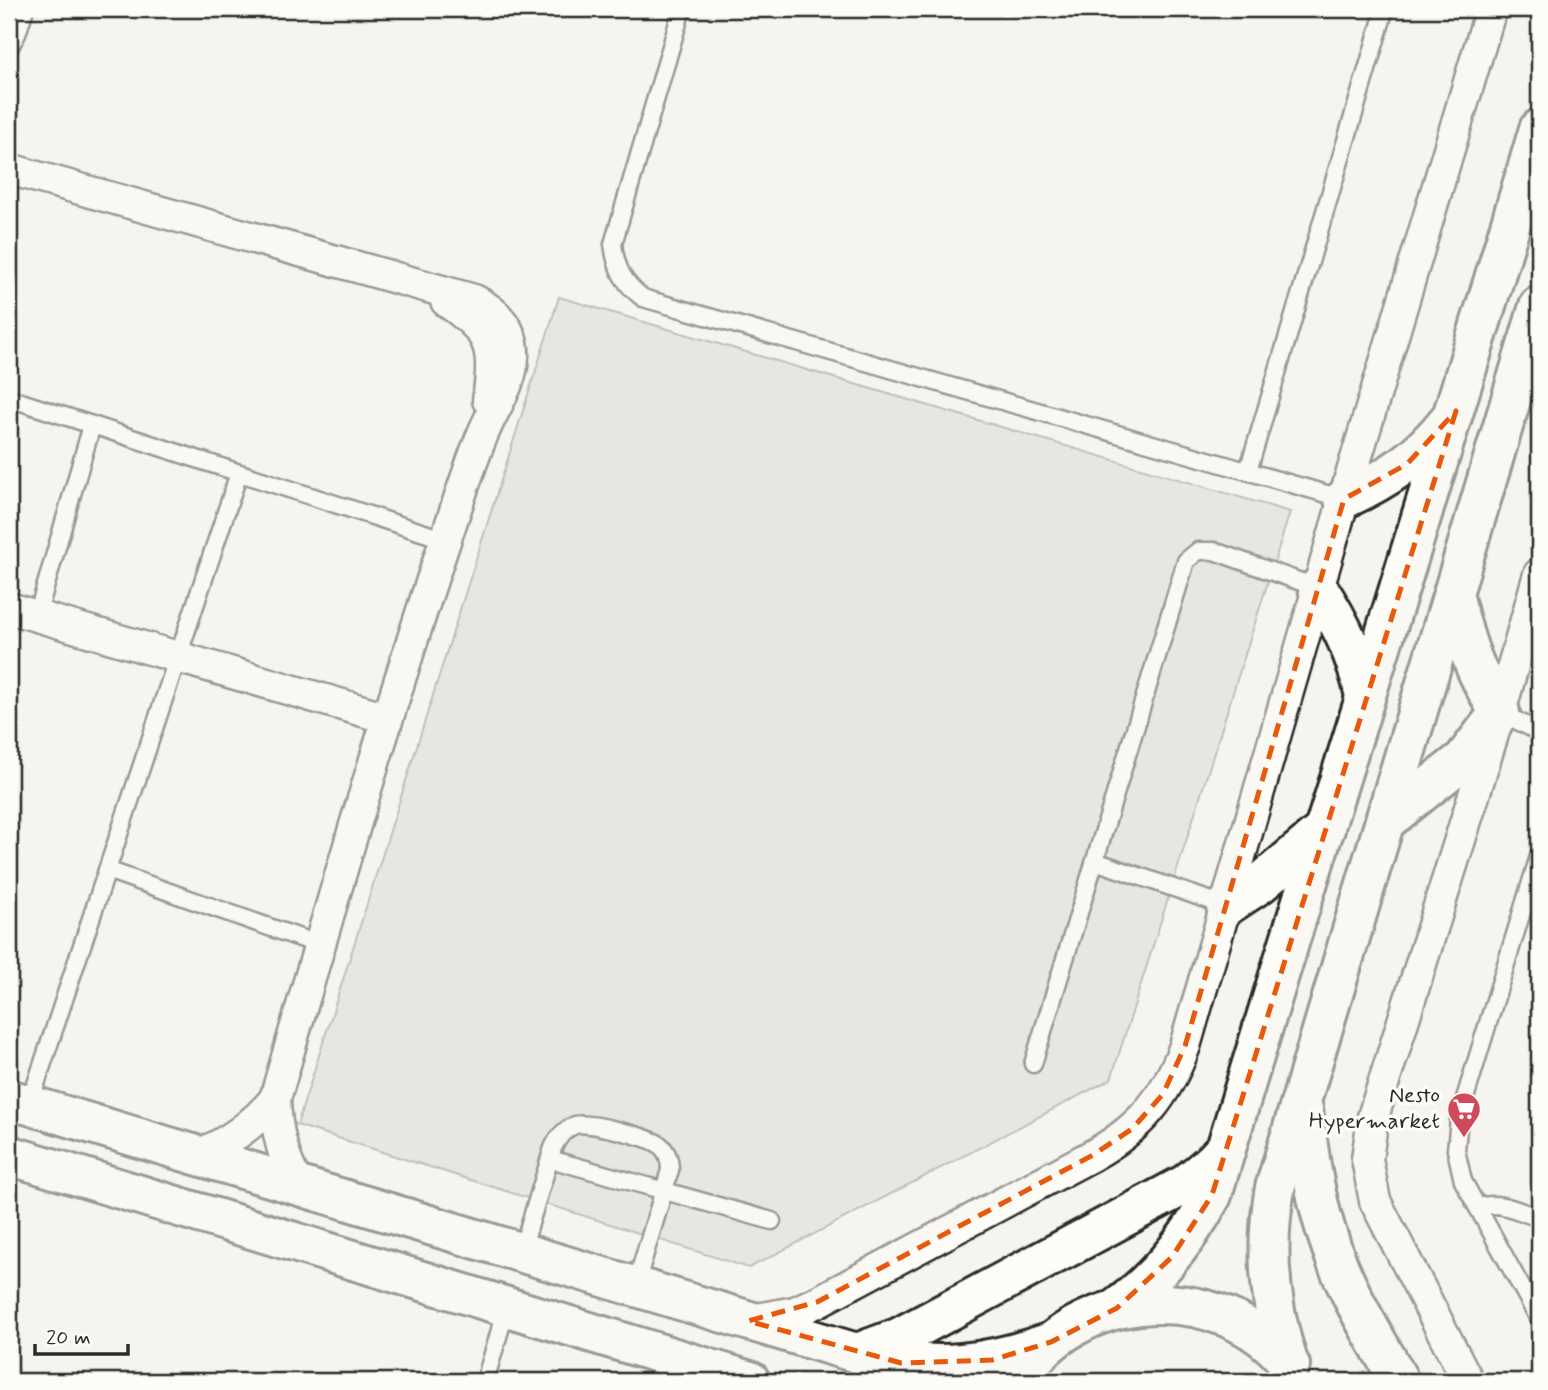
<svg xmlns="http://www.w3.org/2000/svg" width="1548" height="1390" viewBox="0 0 1548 1390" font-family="Mynerve,sans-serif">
<rect width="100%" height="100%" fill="#f5f4ef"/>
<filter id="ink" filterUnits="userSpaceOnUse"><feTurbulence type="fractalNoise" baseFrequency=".0143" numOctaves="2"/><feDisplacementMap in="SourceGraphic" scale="14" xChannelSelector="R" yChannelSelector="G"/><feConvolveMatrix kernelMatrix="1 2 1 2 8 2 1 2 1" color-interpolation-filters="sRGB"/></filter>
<g filter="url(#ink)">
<!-- green -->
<path fill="#d7d6d2" stroke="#81807e" stroke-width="2" d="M559,297L1290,512L1111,1079L749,1268L297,1125Z"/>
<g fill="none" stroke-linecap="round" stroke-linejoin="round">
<!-- service casing -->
<g stroke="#2b2b2b" stroke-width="21">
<g id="service">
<path d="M682,9L613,244C616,268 623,283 643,298L1344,499"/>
<path d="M9,48L17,34L25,9"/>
<path d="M9,398L446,540"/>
<path d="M1248,471L1385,9"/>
<path d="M37,616L92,425"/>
<path d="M1500,712L1539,732"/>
<path d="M1539,856L1459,1118L1456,1150L1463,1181L1539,1319"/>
<path d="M1095,861L1226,906"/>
<path d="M107,870L320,945"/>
<path d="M1033,1064L1186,561L1198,551H1214L1318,588"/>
<path d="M29,1105L239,473"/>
<path d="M550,1159L772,1221"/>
<path d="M1478,1208C1498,1199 1520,1212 1539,1218"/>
<path d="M521,1253L553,1148C558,1137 564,1129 575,1125C588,1121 649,1137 660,1145C668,1152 670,1160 670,1170L635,1287"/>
<path d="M485,1381L507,1306"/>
</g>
</g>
<!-- minor casing -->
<g stroke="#2b2b2b" stroke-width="35">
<g id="minor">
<path d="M9,169L474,300C496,311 515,330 513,357C512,385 492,410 482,436C468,470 457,506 445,541C383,725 329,912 275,1099C276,1132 283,1160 300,1188"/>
<path d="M446,301C491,333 496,346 488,400"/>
<path d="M9,608L387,718"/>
<path d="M197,1155C229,1143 253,1125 275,1099"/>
<path d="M751,1320L795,1312L817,1302L1093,1155C1141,1128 1166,1097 1185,1046L1344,499L1491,9"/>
<path d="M1468,1381L1375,1201L1367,1159L1373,1117L1500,712L1539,574"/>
</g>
</g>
<!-- tertiary casing -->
<g stroke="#2b2b2b" stroke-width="44">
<g id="tertiary">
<path d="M9,1099L870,1357C940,1370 984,1365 1051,1342"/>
<path d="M9,1155L750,1381"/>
</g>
</g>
<!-- secondary casing -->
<g stroke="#2b2b2b" stroke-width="44">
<g id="secondary">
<path d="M1344,499C1386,480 1419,458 1448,421"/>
<path d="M1318,588C1341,623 1356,655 1365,696"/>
<path d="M1386,821L1464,759L1500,712C1475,675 1464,640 1454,597"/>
<path d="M1226,906L1261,883L1325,829"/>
<path d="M1303,1109C1309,1156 1315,1202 1331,1246C1347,1294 1375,1337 1399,1381"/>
<path d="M1117,1308C1158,1277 1188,1241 1212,1195C1319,839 1434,485 1539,129"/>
<path d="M857,1353L900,1337L1186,1184L1214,1161L1226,1148"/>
<path d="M1288,1362C1269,1304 1264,1248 1275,1188L1539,306"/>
<path d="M1018,1381C1075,1286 1221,1277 1290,1365"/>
</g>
</g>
<!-- service -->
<use href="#service" stroke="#fdfcf7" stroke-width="16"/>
<!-- minor -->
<use href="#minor" stroke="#fdfcf7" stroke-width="30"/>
<!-- tertiary -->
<use href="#tertiary" stroke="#fdfcf7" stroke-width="38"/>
<!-- secondary -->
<use href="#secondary" stroke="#fdfcf7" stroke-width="38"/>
</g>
</g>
<!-- marked area -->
<path d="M0 0H1548V1390H0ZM1456,411L1212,1195L1172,1257L1117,1308L1051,1342L992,1360L901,1363L748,1321L817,1302L1093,1155L1132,1129L1163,1094L1185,1046L1344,499L1407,464Z" fill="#f5f4ef" fill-opacity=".55" fill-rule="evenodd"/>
<path fill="none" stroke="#e8590c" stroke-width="5" stroke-dasharray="14 9" stroke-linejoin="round" d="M1456,411L1212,1195L1172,1257L1117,1308L1051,1342L992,1360L901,1363L748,1321L817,1302L1093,1155L1132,1129L1163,1094L1185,1046L1344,499L1407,464Z"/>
<!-- icons -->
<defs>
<g id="supermarket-pin" transform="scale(1.75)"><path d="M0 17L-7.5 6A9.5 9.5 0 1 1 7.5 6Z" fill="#d1495b" stroke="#fdfcf7"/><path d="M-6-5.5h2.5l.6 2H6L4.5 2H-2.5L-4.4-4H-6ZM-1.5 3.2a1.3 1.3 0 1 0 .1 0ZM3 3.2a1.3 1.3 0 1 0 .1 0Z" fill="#fff"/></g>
</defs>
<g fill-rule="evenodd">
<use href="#supermarket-pin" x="1464" y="1109"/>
</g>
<g text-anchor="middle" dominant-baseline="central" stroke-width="7" stroke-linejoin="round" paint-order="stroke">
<!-- poi labels -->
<g font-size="23" fill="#2b2b2b" stroke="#fdfcf7" text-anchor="end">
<text x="1440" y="1096">Nesto<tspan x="1440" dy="26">Hypermarket</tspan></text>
</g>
</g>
<!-- margin -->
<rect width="1548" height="1390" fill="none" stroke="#fdfcf7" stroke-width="35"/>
<rect x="18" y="18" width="1513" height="1355" fill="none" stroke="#2b2b2b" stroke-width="2.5" filter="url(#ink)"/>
<!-- scale -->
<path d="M35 1344v10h93v-10" fill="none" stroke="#2b2b2b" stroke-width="3.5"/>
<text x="46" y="1344" font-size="21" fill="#2b2b2b" stroke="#fdfcf7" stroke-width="5" paint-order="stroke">20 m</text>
</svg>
